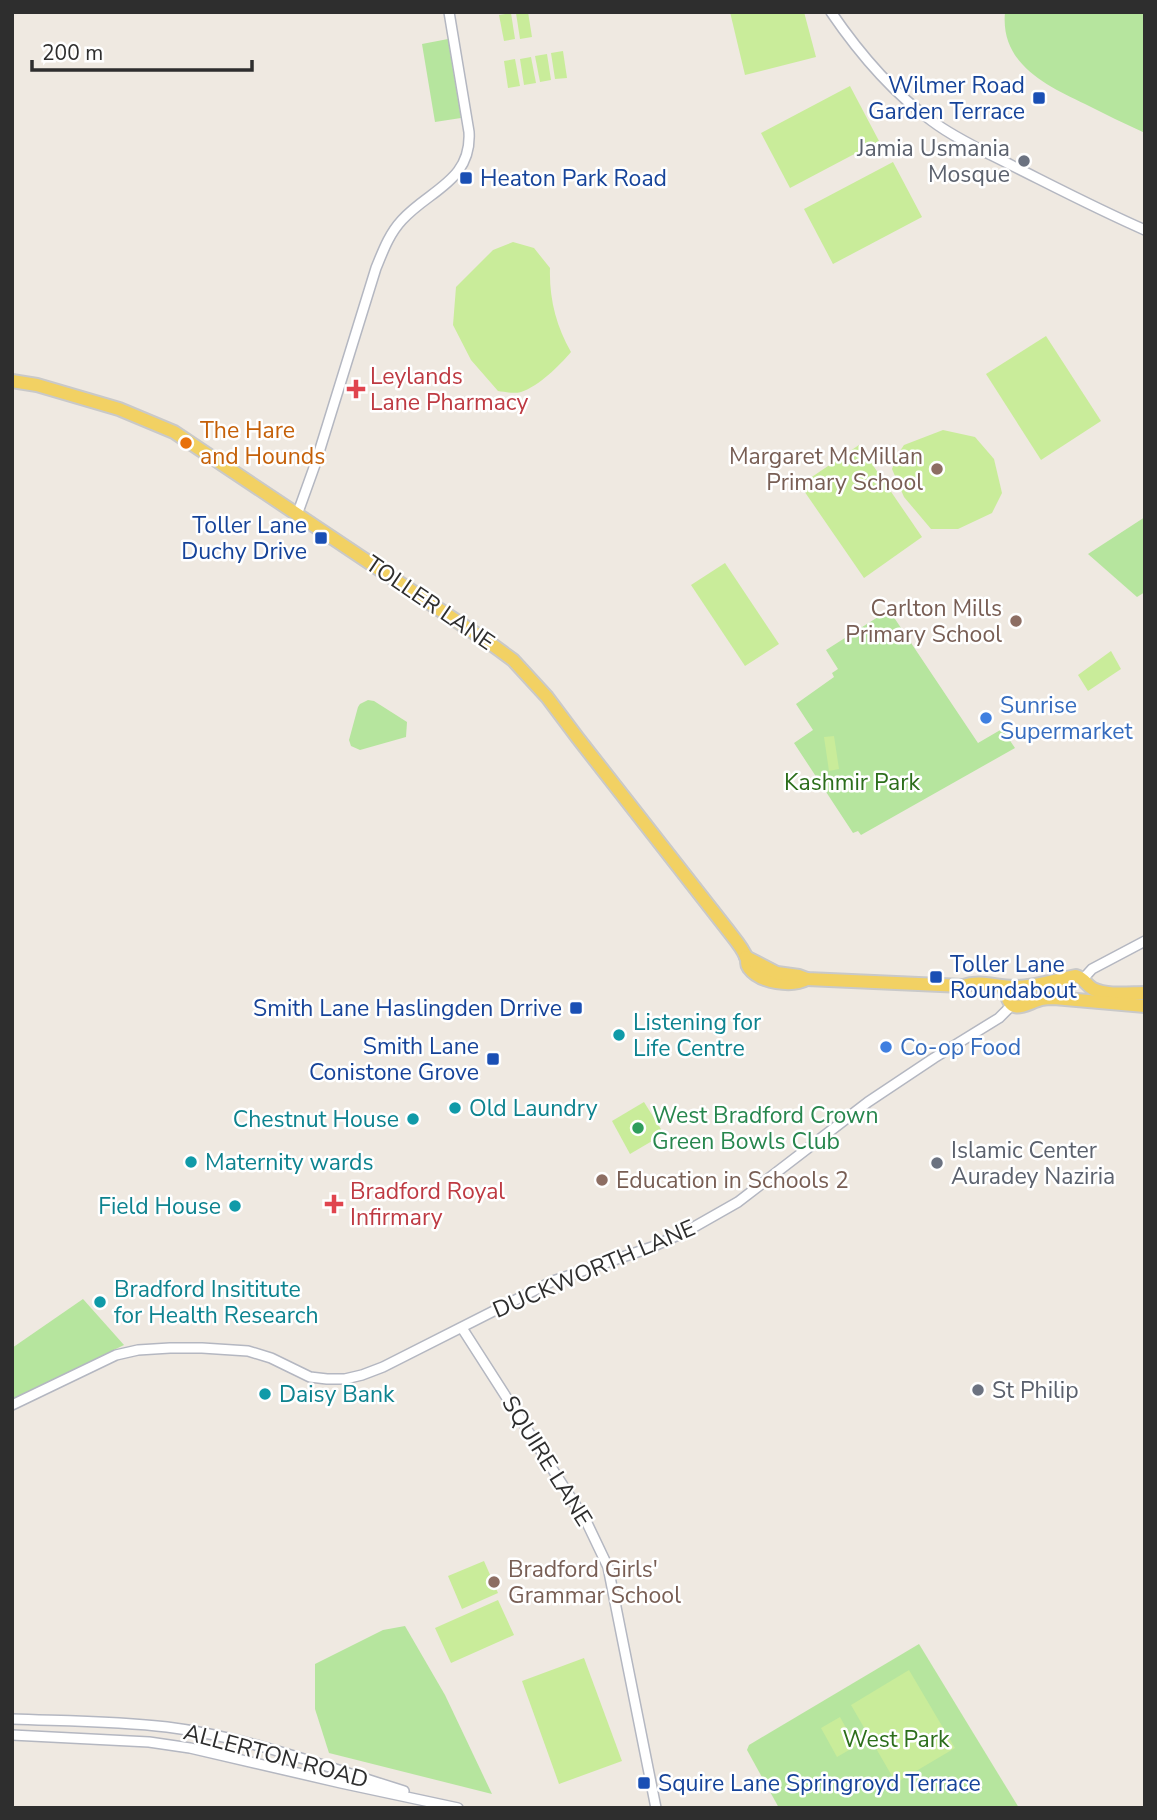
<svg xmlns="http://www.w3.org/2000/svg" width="1157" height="1820" viewBox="0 0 1157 1820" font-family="'Nunito Sans',sans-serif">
<rect width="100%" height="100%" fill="#efe9e1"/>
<!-- green -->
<g fill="#b6e59e">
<path d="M1005,12H1145V133C1125,124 1105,114 1085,104C1046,85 1000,64 1005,12Z"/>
<path d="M448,39L461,118L435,122L422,44Z"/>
<path d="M1145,517V592L1137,597L1088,554Z"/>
<path d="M889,610L978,743L1002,729L1015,748L861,835L858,831L853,833L794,743L813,730L796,704L834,677L832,673L838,669L826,650Z"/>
<path d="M368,700L374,701L407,722L406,737L360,750L351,746L349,740L358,707L360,704Z"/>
<path d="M83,1299L124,1345L12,1400V1348Z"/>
<path d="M405,1626L445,1695L492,1794L329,1753L315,1709V1664L383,1630Z"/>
<path d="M919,1644L1019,1808H779L747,1750L749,1745Z"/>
</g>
<!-- pitch -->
<g fill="#c9ec9a">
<path d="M528,12L532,37L520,39L516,13Z"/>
<path d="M730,12H804L816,57L745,75Z"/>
<path d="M511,13L515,39L504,41L499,15Z"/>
<path d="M563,51L567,78L555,79L551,53Z"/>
<path d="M547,54L551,80L540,82L535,56Z"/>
<path d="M531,57L536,83L524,85L520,59Z"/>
<path d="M515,59L520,86L508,88L504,61Z"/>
<path d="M850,86L879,141L790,188L761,133Z"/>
<path d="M893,162L922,217L833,264L804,209Z"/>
<path d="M513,242L534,248L550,268C549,298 556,326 571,352C559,366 539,386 521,392C515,394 505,392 498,391L471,360L453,325L456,287L493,250Z"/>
<path d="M1046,336L1101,421L1041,460L986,374Z"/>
<path d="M943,430L975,437L994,459L1002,493L992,513L958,529H931L904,497L892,469L898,454L904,445Z"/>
<path d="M859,445L922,537L864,578L800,485Z"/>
<path d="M725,563L779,644L745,666L691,585Z"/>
<path d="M1111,651L1121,669L1088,691L1078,675Z"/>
<path d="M834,736L839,769L829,771L824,737Z"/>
<path d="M644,1102L664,1134L630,1154L612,1121Z"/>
<path d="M484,1561L498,1593L462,1609L448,1576Z"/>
<path d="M498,1600L514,1635L451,1663L435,1628Z"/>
<path d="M584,1658L622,1761L559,1784L522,1681Z"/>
<path d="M909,1670L955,1748L896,1783L851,1705Z"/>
<path d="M840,1717L856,1746L837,1757L821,1728Z"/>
</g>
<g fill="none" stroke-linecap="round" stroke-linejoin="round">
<!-- minor casing -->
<g stroke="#b4b7c1" stroke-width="12">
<g id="minor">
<path d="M831,12C859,53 892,92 932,121C956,139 984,151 1011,165C1055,187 1099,210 1145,230"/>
<path d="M297,515L316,462L376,268C383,251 389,234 402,220C429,190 472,181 469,132L449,12"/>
<path d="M1083,979L1092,969L1145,941"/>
<path d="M462,1328L587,1523L608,1567L656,1808"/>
<path d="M12,1405L116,1355L138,1350L170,1348H202L248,1351L271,1358L310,1377L327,1379H345L362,1375L383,1367L553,1281L652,1247L687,1231L738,1202L868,1102L934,1058L999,1018L1012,1005"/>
<path d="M12,1719C64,1721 116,1721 167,1727C248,1737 327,1767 404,1791"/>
<path d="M12,1735L149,1742L190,1748L341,1783L458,1808"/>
</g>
</g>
<!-- major casing -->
<g stroke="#c9c9c9" stroke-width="16">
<g id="major">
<path d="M12,381L37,385L119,409L174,432L494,646L513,660L547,697L577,737L727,929C733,937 743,948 746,957C749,964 745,962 749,968C760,983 792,987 807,979"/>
<path d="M746,957L777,973L799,976L807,979L963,986C980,980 996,987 1014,987C1036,987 1055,980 1076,976C1084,978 1086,985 1093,989C1108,996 1129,993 1145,993"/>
<path d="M1007,996C1013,1016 1028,1002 1042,999C1046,998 1049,998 1054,998L1145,1006"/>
</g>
</g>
<!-- minor -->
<use href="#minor" stroke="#fff" stroke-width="9"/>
<!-- major -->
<use href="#major" stroke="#f2d163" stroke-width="12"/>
</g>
<!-- markers -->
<g fill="#1a4fb4" stroke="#fff" stroke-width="2.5">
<rect x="1032" y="91" width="14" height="14" rx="3.5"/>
<rect x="459" y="171" width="14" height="14" rx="3.5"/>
<rect x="314" y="531" width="14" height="14" rx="3.5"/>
<rect x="929" y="970" width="14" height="14" rx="3.5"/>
<rect x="569" y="1001" width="14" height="14" rx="3.5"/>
<rect x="486" y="1052" width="14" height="14" rx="3.5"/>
<rect x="637" y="1776" width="14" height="14" rx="3.5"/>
</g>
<g fill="#6b7280" stroke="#fff" stroke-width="2.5">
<circle cx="1024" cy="161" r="7"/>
<circle cx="937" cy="1163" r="7"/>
<circle cx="978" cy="1390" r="7"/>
</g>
<g fill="#e0444e" stroke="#fff" stroke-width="2.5">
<path d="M352.5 378.5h7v7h7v7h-7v7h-7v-7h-7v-7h7z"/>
<path d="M330.5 1193.5h7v7h7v7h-7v7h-7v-7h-7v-7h7z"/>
</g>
<circle fill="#e8710a" stroke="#fff" stroke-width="2.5" cx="186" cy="443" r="7"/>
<g fill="#8d6e63" stroke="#fff" stroke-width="2.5">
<circle cx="937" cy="469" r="7"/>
<circle cx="1016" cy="621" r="7"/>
<circle cx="602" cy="1180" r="7"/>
<circle cx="494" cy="1582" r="7"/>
</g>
<g fill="#3f7fe0" stroke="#fff" stroke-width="2.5">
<circle cx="986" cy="718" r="7"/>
<circle cx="886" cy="1047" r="7"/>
</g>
<g fill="#0f9aa8" stroke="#fff" stroke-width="2.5">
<circle cx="619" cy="1035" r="7"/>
<circle cx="455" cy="1108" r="7"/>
<circle cx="413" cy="1119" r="7"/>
<circle cx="191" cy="1162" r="7"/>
<circle cx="235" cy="1206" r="7"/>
<circle cx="100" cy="1302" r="7"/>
<circle cx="265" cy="1394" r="7"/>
</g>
<circle fill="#2e9e5b" stroke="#fff" stroke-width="2.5" cx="638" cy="1128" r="7"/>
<g text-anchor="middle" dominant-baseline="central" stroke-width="5" stroke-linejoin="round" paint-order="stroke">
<!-- transit labels -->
<g font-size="23" fill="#164399" stroke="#fff" text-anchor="end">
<text x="1025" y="85">Wilmer Road<tspan x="1025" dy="26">Garden Terrace</tspan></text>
<text x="480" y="178" text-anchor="start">Heaton Park Road</text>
<text x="307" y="525">Toller Lane<tspan x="307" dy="26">Duchy Drive</tspan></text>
<text x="950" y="964" text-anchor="start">Toller Lane<tspan x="950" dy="26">Roundabout</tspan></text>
<text x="562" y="1008">Smith Lane Haslingden Drrive</text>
<text x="479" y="1046">Smith Lane<tspan x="479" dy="26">Conistone Grove</tspan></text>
<text x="658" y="1783" text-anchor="start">Squire Lane Springroyd Terrace</text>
</g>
<!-- worship labels -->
<g font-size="23" fill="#5b616d" stroke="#fff" text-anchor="start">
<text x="1010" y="148" text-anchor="end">Jamia Usmania<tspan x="1010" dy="26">Mosque</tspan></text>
<text x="951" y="1150">Islamic Center<tspan x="951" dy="26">Auradey Naziria</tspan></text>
<text x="992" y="1390">St Philip</text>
</g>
<!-- health labels -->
<g font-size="23" fill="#be3a42" stroke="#fff" text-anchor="start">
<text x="370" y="376">Leylands<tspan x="370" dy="26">Lane Pharmacy</tspan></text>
<text x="350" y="1191">Bradford Royal<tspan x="350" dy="26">Infirmary</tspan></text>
</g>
<!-- food labels -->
<g font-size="23" fill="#c56008" stroke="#fff" text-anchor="start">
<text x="200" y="430">The Hare<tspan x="200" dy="26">and Hounds</tspan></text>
</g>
<!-- education labels -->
<g font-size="23" fill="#785e54" stroke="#fff" text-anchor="end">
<text x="923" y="456">Margaret McMillan<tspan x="923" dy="26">Primary School</tspan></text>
<text x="1002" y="608">Carlton Mills<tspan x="1002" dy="26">Primary School</tspan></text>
<text x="616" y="1180" text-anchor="start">Education in Schools 2</text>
<text x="508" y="1569" text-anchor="start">Bradford Girls'<tspan x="508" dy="26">Grammar School</tspan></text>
</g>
<!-- street labels -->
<g font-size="23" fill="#2e2e2e" stroke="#fff">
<text transform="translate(430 603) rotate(34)">TOLLER LANE</text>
<text transform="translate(594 1269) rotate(-23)">DUCKWORTH LANE</text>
<text transform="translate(547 1461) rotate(58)">SQUIRE LANE</text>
<text transform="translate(276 1756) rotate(15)">ALLERTON ROAD</text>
</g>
<!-- shop labels -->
<g font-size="23" fill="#366cbe" stroke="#fff" text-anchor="start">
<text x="1000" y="705">Sunrise<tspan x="1000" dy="26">Supermarket</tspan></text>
<text x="900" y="1047">Co-op Food</text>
</g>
<!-- park labels -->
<g font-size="23" fill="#2c6e1b" stroke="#fff">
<text x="852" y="782">Kashmir Park</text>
<text x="896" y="1739">West Park</text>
</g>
<!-- culture labels -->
<g font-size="23" fill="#0d838f" stroke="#fff" text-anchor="start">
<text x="633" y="1022">Listening for<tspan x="633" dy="26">Life Centre</tspan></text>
<text x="469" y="1108">Old Laundry</text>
<text x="399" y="1119" text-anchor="end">Chestnut House</text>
<text x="205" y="1162">Maternity wards</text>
<text x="221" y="1206" text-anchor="end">Field House</text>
<text x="114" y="1289">Bradford Insititute<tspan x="114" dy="26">for Health Research</tspan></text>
<text x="279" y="1394">Daisy Bank</text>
</g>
<!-- leisure labels -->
<g font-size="23" fill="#27864d" stroke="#fff" text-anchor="start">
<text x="652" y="1115">West Bradford Crown<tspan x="652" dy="26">Green Bowls Club</tspan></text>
</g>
</g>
<!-- border -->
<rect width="1157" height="1820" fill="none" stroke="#2e2e2e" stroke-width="28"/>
<!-- scale -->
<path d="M32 60v10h220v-10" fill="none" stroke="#2e2e2e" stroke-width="3.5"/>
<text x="42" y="60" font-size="21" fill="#2e2e2e" stroke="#ffffff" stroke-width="5" paint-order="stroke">200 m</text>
</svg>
